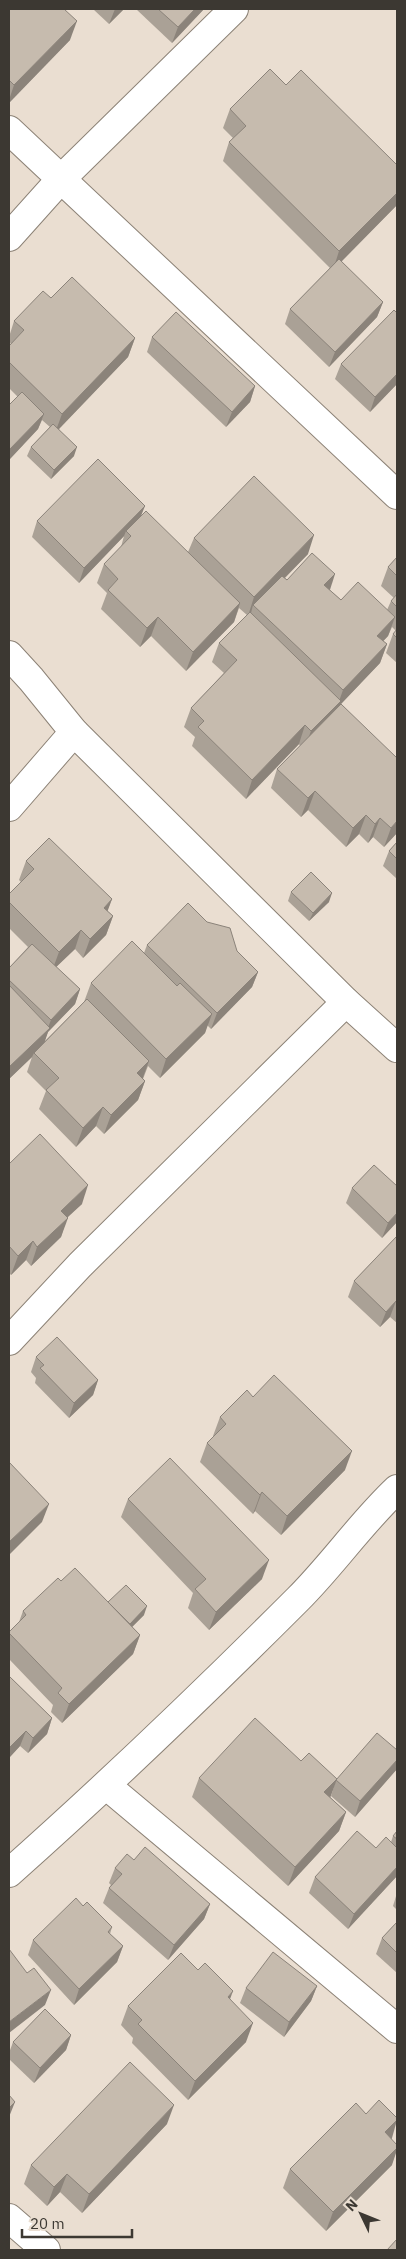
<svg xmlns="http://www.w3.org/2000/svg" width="406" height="2259" viewBox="0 0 406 2259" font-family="'IBM Plex Sans',sans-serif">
<rect width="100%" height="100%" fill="#eaded1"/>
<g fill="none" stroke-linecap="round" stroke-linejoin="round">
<!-- street casing -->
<g stroke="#8c8276" stroke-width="30">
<g id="street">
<path d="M9,130L397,495"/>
<path d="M9,237L60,180L234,9"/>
<path d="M9,655L31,679L74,732L346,1002L397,1048"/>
<path d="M9,807L74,732"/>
<path d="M9,1341L80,1265L346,1002"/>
<path d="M107,1786L397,2029"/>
<path d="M9,1873C108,1785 204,1693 298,1599C333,1564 361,1523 397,1489"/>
</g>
</g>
<!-- secondary casing -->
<g stroke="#8c8276" stroke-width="30">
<path id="secondary" d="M9,2218L46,2250"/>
</g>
<!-- street -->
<use href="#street" stroke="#fff" stroke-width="28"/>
<!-- secondary -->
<use href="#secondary" stroke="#fff" stroke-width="28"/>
</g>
<!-- wall -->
<g fill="#aaa196">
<path d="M9,9L70,40L9,103Z"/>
<path d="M93,9H124L109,24Z"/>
<path d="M136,9H204L172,43Z"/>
<path d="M286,85L397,165V205L341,262L383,302L377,317L329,367L285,324L290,309L330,268L223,161L229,142L233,138L223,128L230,109Z"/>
<path d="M51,298L135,338L128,357L59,429L74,456L51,479L27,456L31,447L50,427L42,420L38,429L9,460V404V405L18,397L9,388V346L11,344L9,341V337L14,321Z"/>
<path d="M397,313V384L370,412L335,379L341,364Z"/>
<path d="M152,337L255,386L250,402L226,427L147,352Z"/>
<path d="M141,516L188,552L194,538L308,554L285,578L287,580L330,590L341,600L387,610L391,601L394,598L381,586L388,567L397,557V663L386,653L393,634L396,631L392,627L388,636L383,641L387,644L380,663L341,704L397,833L384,847L373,837L368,843L359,834L346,847L308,810L301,817L271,788L277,769L300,746L299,744L246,799L192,746L195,737L184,727L191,708L224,673L212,662L219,643L247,615L239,608L234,622L186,671L151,636L140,647L101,609L107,593L97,583L104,564L121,547L124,536L79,583L32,537L37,521Z"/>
<path d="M397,842V879L383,866L389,851Z"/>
<path d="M26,861L112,899L107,911L113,916L106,935L83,958L75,949L56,967L80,989L75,1004L48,1032L44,1042L84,1002L91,983L144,953L147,945L237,951L258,972L252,987L211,1029L207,1025L205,1033L160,1078L148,1066L143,1079L145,1081L138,1100L104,1134L96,1126L76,1147L39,1109L46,1091L27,1072L32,1057L9,1079V968L28,947L9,928V894L21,882L19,880Z"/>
<path d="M291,892L329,902L309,921L288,901Z"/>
<path d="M9,1164L82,1204L67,1217L61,1237L31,1266L26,1260L11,1275L9,1273Z"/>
<path d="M352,1188L397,1222L382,1238L346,1203Z"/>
<path d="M397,1236V1323L390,1317L380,1327L348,1297L354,1281Z"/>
<path d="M36,1357L98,1380L93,1395L69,1418L35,1383L36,1378L31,1372Z"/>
<path d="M253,1397L345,1470L281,1535L255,1511L253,1514L200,1462L207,1443L214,1437L213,1436L220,1417Z"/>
<path d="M128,1499L262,1579L209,1630L188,1608L193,1593L121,1517Z"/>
<path d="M61,1581L108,1602L144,1615L132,1627L140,1635L133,1654L62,1723L51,1712L53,1705L9,1659V1632L19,1622L23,1611Z"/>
<path d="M9,1676L52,1718L47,1734L28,1753L20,1746L9,1758Z"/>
<path d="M397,1750V1769L355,1817L331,1796L336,1780Z"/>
<path d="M301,1761L337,1779L330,1797L346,1812L339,1831L288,1886L192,1797L199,1778Z"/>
<path d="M397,1831V1876L348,1929L309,1893L315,1877L391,1842L393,1836Z"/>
<path d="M134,1860L210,1904L204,1919L168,1960L103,1903L109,1888L111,1885L109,1883L115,1868Z"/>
<path d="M397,1893V1910L393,1906Z"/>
<path d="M83,1906L112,1927L110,1934L123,1946L117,1962L74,2005L28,1955L33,1940Z"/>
<path d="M397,1922V1973L376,1954L382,1938Z"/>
<path d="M198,1970L230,1999L246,2042L188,2100L132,2043L133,2038L121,2025L128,2006Z"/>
<path d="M317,1986L311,2001L284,2037L240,2003L246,1988Z"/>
<path d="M71,2035L66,2050L34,2083L9,2059V2053L13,2042Z"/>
<path d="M366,2114L392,2138V2165L326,2231L283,2188L290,2169Z"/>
<path d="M167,2124L82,2213L60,2192L47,2206L24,2184L31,2165Z"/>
</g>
<!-- shaded-wall -->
<g fill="#8b837a">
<path d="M115,9H124L109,24Z"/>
<path d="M195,9H204L172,43L178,27Z"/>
<path d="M77,21L70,40L9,103V100L14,85Z"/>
<path d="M397,193V205L333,270L339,251Z"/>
<path d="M383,302L377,317L329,367L335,352Z"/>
<path d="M135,338L128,357L55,433L62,414Z"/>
<path d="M397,374V384L370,412L375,397Z"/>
<path d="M255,386L250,402L226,427L232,412Z"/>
<path d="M44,414L38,429L9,460V450Z"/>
<path d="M77,447L74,456L51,479L54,470Z"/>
<path d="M145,506L139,521L126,531L124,536L79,583L84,568Z"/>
<path d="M314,535L308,554L256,607L253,605L251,613L248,616L254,597Z"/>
<path d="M335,574L329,593L324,585Z"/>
<path d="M240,603L234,622L186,671L193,652Z"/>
<path d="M158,617L151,636L140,647L147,628Z"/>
<path d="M395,617L388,636L371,654L377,636Z"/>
<path d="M387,644L380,663L340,705L304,750L311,731L338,704L343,690Z"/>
<path d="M305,725L299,744L246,799L252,780Z"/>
<path d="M315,791L308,810L301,817L308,798Z"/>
<path d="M366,815L359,834L346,847L353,828Z"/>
<path d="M380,818L373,837L368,843L375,824Z"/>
<path d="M397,821V833L384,847L391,828Z"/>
<path d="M332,893L329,902L309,921L313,913Z"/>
<path d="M112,899L105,918L104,908Z"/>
<path d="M113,916L106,935L83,958L90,939Z"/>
<path d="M81,930L75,949L52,971L59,952Z"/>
<path d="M258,972L252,987L211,1029L217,1013Z"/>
<path d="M80,989L75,1004L48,1032L43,1047L34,1053L32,1057L9,1079V1067L47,1030L51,1020Z"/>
<path d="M212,1014L205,1033L160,1078L166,1059Z"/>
<path d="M149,1061L142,1080L137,1073Z"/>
<path d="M145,1081L138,1100L104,1134L111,1115Z"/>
<path d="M103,1107L96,1126L76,1147L83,1128Z"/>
<path d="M88,1185L82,1204L54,1230L61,1211Z"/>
<path d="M397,1213V1222L382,1238L388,1223Z"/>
<path d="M68,1218L61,1237L31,1266L37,1247Z"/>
<path d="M33,1241L26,1260L11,1275L18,1256Z"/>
<path d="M396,1301L390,1317L380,1327L386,1312Z"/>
<path d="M98,1380L93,1395L69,1418L74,1403Z"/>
<path d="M352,1451L345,1470L281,1535L287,1516Z"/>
<path d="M262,1492L255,1511L253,1514L260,1495Z"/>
<path d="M49,1504L42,1522L9,1555V1542Z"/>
<path d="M269,1560L262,1579L209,1630L216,1612Z"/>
<path d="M147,1606L144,1615L126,1633L129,1624Z"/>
<path d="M140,1635L133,1654L62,1723L69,1704Z"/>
<path d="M52,1718L47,1734L28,1753L33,1738Z"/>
<path d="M26,1731L20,1746L9,1758V1748Z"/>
<path d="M397,1760V1769L355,1817L360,1801Z"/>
<path d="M337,1779L330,1798L324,1792Z"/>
<path d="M346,1812L339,1831L288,1886L295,1867Z"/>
<path d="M397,1867V1876L348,1929L354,1914Z"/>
<path d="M210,1904L204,1919L168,1960L174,1945Z"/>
<path d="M123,1946L117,1962L74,2005L79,1989Z"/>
<path d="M317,1986L311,2001L284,2037L289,2022Z"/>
<path d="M51,1990L45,2005L9,2033V2022Z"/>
<path d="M233,1991L226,2010L228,1997Z"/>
<path d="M253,2023L246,2042L188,2100L195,2081Z"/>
<path d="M71,2035L66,2050L34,2083L40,2068Z"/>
<path d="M15,2102L9,2117V2118V2108Z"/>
<path d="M174,2105L167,2124L82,2213L89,2194Z"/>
<path d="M397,2120L392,2138L378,2151L385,2132Z"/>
<path d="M397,2148V2150L392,2165L326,2231L333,2212Z"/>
<path d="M67,2174L60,2192L47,2206L54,2187Z"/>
</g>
<!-- building -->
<g fill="#c6bbae" stroke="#8b837a">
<path d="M9,9H64L77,21L14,85L9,80Z"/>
<path d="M158,9H195L178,27Z"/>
<path d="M270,69L286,85L301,70L397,165V193L339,251L229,142L246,126L230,109Z"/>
<path d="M339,259L383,302L335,352L290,309Z"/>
<path d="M72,277L135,338L62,414L9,362V346L24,330L14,321L43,291L51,298Z"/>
<path d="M394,310L397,313V374L375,397L341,364Z"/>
<path d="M176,312L255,386L232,412L152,337Z"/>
<path d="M22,392L44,414L9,450V404V405Z"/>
<path d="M53,424L77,447L54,470L31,447Z"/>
<path d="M98,459L145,506L84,568L37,521Z"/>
<path d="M254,476L314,535L254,597L194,538Z"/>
<path d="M146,511L240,603L193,652L158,617L147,628L108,590L118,579L104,564L131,536L126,531Z"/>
<path d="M312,553L335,574L324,585L341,600L358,582L395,617L377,636L387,644L343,690L253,605L282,576L287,580Z"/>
<path d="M397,557V576L388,567Z"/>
<path d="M397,594V607L391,601Z"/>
<path d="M250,612L341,701L311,731L305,725L252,780L198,727L204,721L191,708L237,660L219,643Z"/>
<path d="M397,629V638L393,634Z"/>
<path d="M341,704L397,758V821L391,828L380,818L375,824L366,815L353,828L315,791L308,798L277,769Z"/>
<path d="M49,838L112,899L104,908L113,916L90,939L81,930L59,952L9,902V894L34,869L26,861Z"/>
<path d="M397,842V859L389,851Z"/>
<path d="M311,872L332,893L313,913L291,892Z"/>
<path d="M188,903L207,922L230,928L237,951L258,972L217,1013L147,945Z"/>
<path d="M132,941L177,986L180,983L212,1014L166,1059L91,983Z"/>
<path d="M32,944L80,989L51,1020L9,980V968Z"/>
<path d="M9,985L50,1028L9,1067Z"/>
<path d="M87,999L149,1061L137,1073L145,1081L111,1115L103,1107L83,1128L46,1090L59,1078L34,1053Z"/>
<path d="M40,1134L88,1185L61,1211L68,1218L37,1247L33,1241L18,1256L9,1246V1164Z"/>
<path d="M374,1165L397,1186V1213L388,1223L352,1188Z"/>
<path d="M397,1236V1303L396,1301L386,1312L354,1281Z"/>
<path d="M57,1337L98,1380L74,1403L40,1368L44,1365L36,1357Z"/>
<path d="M274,1375L352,1451L287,1516L262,1492L260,1495L207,1443L226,1424L220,1417L247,1390L253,1397Z"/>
<path d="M170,1458L269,1560L216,1612L195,1589L206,1579L128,1499Z"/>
<path d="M9,1462L49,1504L9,1542Z"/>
<path d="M75,1568L140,1635L69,1704L58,1693L62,1688L9,1633V1632L26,1615L23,1611L58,1578L61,1581Z"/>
<path d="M126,1585L147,1606L130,1624L108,1602Z"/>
<path d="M9,1676L52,1718L33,1738L26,1731L9,1748Z"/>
<path d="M255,1718L301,1761L309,1753L337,1779L324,1792L346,1812L295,1867L199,1778Z"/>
<path d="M377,1733L397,1750V1760L360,1801L336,1780Z"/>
<path d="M357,1831L376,1848L386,1837L397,1848V1867L354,1914L315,1877Z"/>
<path d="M397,1831V1839L393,1836Z"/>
<path d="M145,1847L210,1904L174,1945L109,1888L122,1874L115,1868L127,1854L134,1860Z"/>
<path d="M76,1898L83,1906L87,1902L112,1927L108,1932L123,1946L79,1989L33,1940Z"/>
<path d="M397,1922V1953L382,1938Z"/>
<path d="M9,1949L27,1973L34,1968L51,1990L9,2022Z"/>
<path d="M273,1952L317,1986L289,2022L246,1988Z"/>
<path d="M181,1953L198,1970L205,1963L233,1991L228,1997L253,2023L195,2081L138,2024L142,2020L128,2006Z"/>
<path d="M45,2009L71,2035L40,2068L13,2042Z"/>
<path d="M130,2062L174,2105L89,2194L67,2174L54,2187L31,2165Z"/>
<path d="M9,2095L15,2102L9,2108Z"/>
<path d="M379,2100L397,2118V2120L385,2132L397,2145V2148L333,2212L290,2169L356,2103L366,2114Z"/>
<path d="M397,2239V2250H387Z"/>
</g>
<!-- border -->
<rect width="406" height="2259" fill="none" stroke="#3c3832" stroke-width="20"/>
<!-- north arrow -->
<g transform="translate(361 2214) rotate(313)" stroke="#eaded1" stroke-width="4" paint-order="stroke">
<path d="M0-4L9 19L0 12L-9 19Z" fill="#3c3832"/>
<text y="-8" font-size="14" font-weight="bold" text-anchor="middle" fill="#3c3832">N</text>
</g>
<!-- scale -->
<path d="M22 2229v8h110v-8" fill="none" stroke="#3c3832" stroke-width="2.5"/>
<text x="30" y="2229" font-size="15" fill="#3c3832" stroke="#eaded1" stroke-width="4" paint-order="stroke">20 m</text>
</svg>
